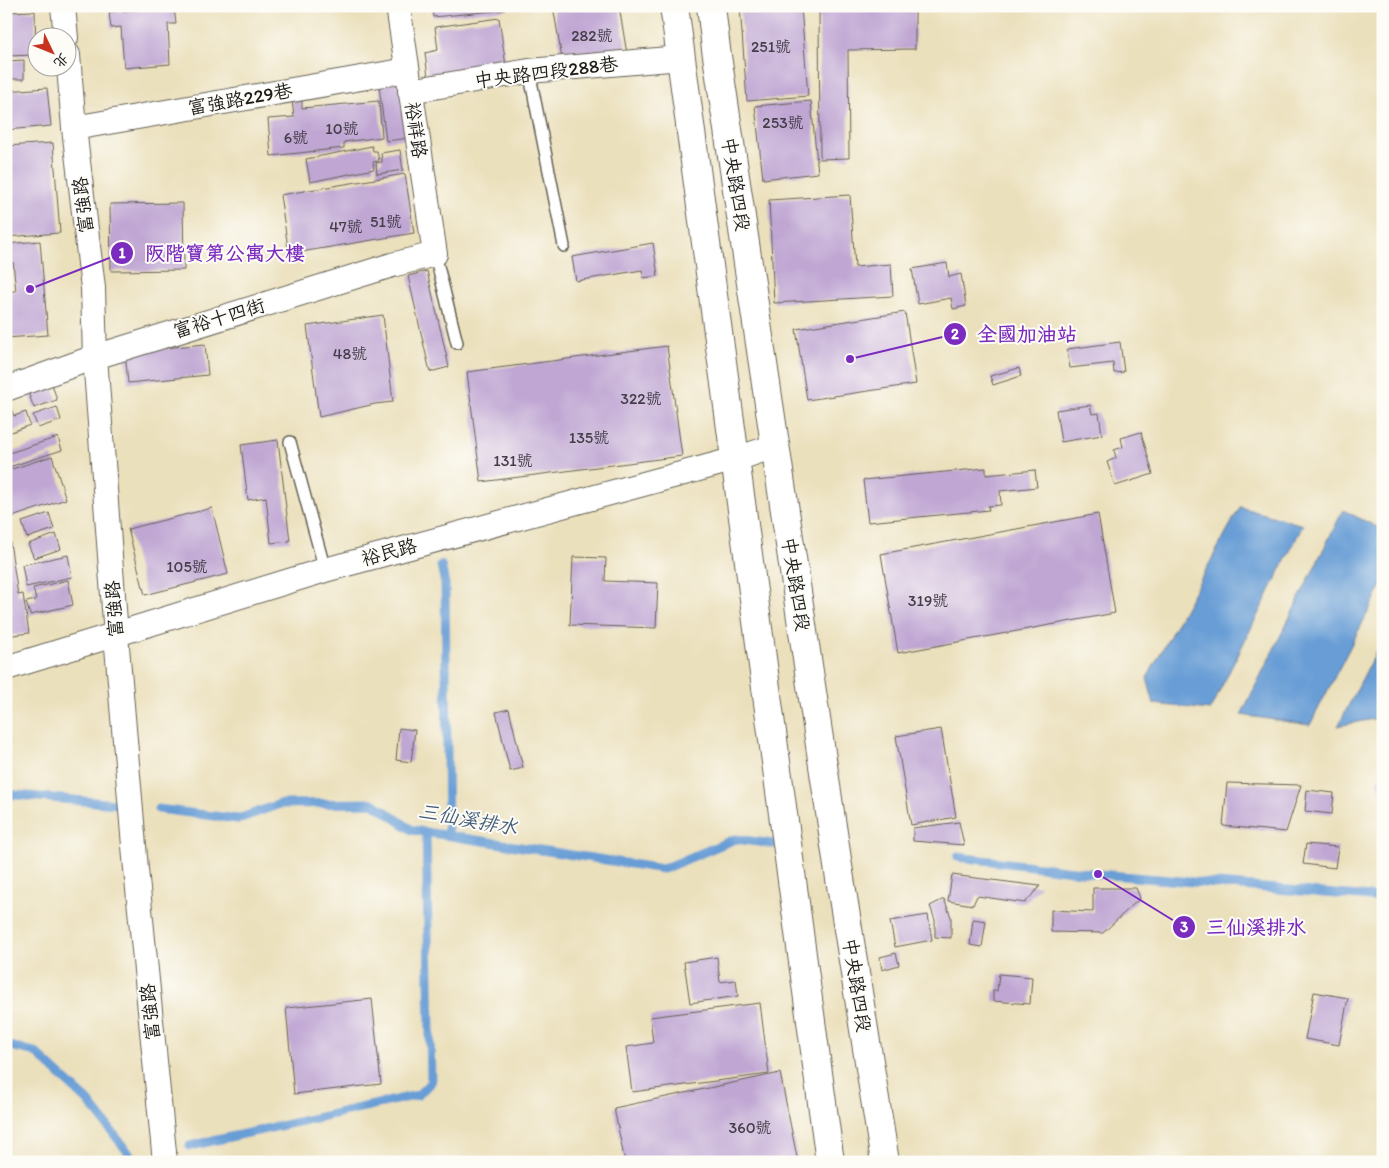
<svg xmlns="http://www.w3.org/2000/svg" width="1389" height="1168" viewBox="0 0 1389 1168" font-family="Itim,'LXGW WenKai TC',sans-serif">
<rect width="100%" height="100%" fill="#fdfcf7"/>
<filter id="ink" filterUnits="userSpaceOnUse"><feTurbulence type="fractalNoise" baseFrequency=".02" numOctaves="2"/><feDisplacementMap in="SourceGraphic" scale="10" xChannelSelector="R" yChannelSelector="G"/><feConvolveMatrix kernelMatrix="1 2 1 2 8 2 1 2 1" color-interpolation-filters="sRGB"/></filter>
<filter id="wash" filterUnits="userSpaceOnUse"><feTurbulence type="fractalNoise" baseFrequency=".0096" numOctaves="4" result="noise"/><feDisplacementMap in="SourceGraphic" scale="20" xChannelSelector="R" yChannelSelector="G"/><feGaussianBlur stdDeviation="1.12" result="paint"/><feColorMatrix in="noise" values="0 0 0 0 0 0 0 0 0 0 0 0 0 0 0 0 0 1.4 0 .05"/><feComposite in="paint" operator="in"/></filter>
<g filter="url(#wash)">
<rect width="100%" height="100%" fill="#ebe0bc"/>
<!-- water -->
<g fill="#689dd5" stroke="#425c78">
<path d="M1240,507L1303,525L1210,710L1154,704L1147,678Z"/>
<path d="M1343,510L1383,530V583L1310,725L1241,715Z"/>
<path d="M1383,638V717L1338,726Z"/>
</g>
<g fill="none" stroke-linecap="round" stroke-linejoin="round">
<!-- stream -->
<g stroke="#689dd5" stroke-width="9">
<path d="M441,565L445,584L448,835"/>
<path d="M6,794L117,804"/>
<path d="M158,809L238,819L280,804L373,803L412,830L663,869L735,839L774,844"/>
<path d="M958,857L1098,874L1383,898"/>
<path d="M6,1045L35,1052L88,1101L131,1156L137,1162"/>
<path d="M190,1146L418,1095L431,1082L426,832"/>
</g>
</g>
<g id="blocks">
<!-- building -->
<g fill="#bfa6d3">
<path d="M432,6H504L505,10L433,17Z"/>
<path d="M553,6H619L627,54L563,65Z"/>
<path d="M740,6H801L808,96L747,101Z"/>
<path d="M174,7L176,24H168L170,64L124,68L121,27L111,28L109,12Z"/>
<path d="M915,7V49L848,50L849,158L820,159L819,8Z"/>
<path d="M35,11L36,55L6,56V12Z"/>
<path d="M499,18L506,66L428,77L425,53L438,50L435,27Z"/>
<path d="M24,60V79H6V61Z"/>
<path d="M401,75L409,138L386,141L378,78Z"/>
<path d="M47,88L51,126L6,130V91Z"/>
<path d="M302,99V108L379,101L382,137L344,142V148L271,156L268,119L294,117L292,100Z"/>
<path d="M811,101L818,173L763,179L755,106Z"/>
<path d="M53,143L60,233L6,237V146Z"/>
<path d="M372,146L373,151H377L379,161L373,162L374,169L310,182L306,159Z"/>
<path d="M400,150L403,170L377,174L376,163L382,162L381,153Z"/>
<path d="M405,174L414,233L289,254L280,195Z"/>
<path d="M850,195L855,267L891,264L893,296L774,303L769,200Z"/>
<path d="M183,203L184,270L111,271L110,204Z"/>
<path d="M40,241L48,335L6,338V268H8L9,291H16L13,262L6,263V244Z"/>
<path d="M653,243L658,276L643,278L642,270L576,281L572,257Z"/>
<path d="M947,263L949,277L961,274L966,306L953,309L951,298L918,304L912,269Z"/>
<path d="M427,271L449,367L430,372L408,276Z"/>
<path d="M905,312L916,384L807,400L796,329Z"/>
<path d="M383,315L393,402L375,404L319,417L307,326Z"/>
<path d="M1120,342L1124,372L1114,373L1113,363L1070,368L1067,349Z"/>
<path d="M205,344L208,375L128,383L125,352Z"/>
<path d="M667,346L682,456L481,482L467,372Z"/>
<path d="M1019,368L1021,376L993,385L990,376Z"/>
<path d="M52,384L57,400L34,408L28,392Z"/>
<path d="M6,396L14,416L26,412L30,425L6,434Z"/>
<path d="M1090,405L1092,414L1099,413L1102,435L1061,442L1056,410Z"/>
<path d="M57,407L61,420L38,428L33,415Z"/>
<path d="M1141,432L1153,474L1115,486L1107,462L1116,458L1114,450L1123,447L1121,438Z"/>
<path d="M58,437L62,450L6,468V454Z"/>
<path d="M278,440L290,541L271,543L266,497L248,500L241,445Z"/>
<path d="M52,456L66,499L6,519V471Z"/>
<path d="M986,468V475L1035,470L1037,487L1000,491L1001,505L988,506L989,510L868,522L863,480Z"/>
<path d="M212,508L228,574L145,595L128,529Z"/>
<path d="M49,513L54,529L27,538L22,522Z"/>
<path d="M1098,514L1115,613L898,653L881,554Z"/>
<path d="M6,529H8L18,595L23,594L29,633L6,636Z"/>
<path d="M56,534L61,549L34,558L28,544Z"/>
<path d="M68,555L72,577L26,587L22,565Z"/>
<path d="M573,557L606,558L605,581L658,583L656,628L570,625Z"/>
<path d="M68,580L73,605L30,615L26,602L36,600L33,588Z"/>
<path d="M509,709L523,768L510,771L496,712Z"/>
<path d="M399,728L415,730L411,762L396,760Z"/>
<path d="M941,729L956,817L911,825L896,736Z"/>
<path d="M1383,779V797H1382L1378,780Z"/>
<path d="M1227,783L1301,785L1286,832L1223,826Z"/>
<path d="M1307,790L1334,793L1332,814L1305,811Z"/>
<path d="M959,822L964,845L913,841V828Z"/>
<path d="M1306,844L1338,847L1335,868L1303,864Z"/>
<path d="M952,875L1040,886L1025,903L977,896L973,905L948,901Z"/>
<path d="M1093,888H1136L1140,898L1103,933L1051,932V910L1093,912Z"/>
<path d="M944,899L951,917V938L935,937V920L930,906Z"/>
<path d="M928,915L932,940L895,947L890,921Z"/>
<path d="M973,919L986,921L982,947L970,945Z"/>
<path d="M896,953L899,965L882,970L880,957Z"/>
<path d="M717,957L720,982L736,980L738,996L690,1003L684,962Z"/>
<path d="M999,974L1032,977L1030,1004L993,1001V991H997Z"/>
<path d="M1314,992L1348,998L1339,1045L1305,1039Z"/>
<path d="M372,999L381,1084L294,1094L286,1008Z"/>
<path d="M760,1003L769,1074L632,1092L626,1047L653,1043L650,1017Z"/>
<path d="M780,1073L798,1162H625L614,1108Z"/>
</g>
</g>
</g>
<g filter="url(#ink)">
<use href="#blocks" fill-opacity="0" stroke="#646154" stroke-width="1"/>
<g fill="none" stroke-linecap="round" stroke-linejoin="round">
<!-- service casing -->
<g stroke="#646154" stroke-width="14">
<g id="service">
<path d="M529,71L564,246"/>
<path d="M435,254L457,343"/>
<path d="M290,442L325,570"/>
</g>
</g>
<!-- minor casing -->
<g stroke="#646154" stroke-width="26">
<g id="minor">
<path d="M63,6L66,38"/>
<path d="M68,55L74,128L93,288L95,357L116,635L136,869L165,1162"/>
<path d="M410,91L529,71L681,58"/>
<path d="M74,128L407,70"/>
<path d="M6,389L95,357L392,265L435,254L398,6"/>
<path d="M6,668L325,570L736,459L775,446"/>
</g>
</g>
<!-- tertiary casing -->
<g stroke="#646154" stroke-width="30">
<g id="tertiary">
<path d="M674,6L830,1162"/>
<path d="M711,6L716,49L838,866L885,1162"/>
</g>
</g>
<!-- service -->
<use href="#service" stroke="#fff" stroke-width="11"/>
<!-- minor -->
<use href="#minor" stroke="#fff" stroke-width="24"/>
<!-- tertiary -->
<use href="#tertiary" stroke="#fff" stroke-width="28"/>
</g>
</g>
<g text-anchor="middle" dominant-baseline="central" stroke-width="4" stroke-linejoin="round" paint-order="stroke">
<!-- number labels -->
<g font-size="16" fill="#453e4a">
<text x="592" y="35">282號</text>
<text x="771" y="46">251號</text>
<text x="783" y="122">253號</text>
<text x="342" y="128">10號</text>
<text x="296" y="137">6號</text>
<text x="386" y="221">51號</text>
<text x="346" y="226">47號</text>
<text x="350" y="353">48號</text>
<text x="641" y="398">322號</text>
<text x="589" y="437">135號</text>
<text x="513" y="460">131號</text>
<text x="187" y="566">105號</text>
<text x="928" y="600">319號</text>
<text x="750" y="1127">360號</text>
</g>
<!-- street labels -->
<g font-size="19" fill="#1c1c1c" stroke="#fdfcf7">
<text transform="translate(546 72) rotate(-7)">中央路四段288巷</text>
<text transform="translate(240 99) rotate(-10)">富強路229巷</text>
<text transform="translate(416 130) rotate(82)">裕祥路</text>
<text transform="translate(736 184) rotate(81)">中央路四段</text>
<text transform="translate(83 205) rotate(-97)">富強路</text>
<text transform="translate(219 318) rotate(-17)">富裕十四街</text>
<text transform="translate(389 552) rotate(-15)">裕民路</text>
<text transform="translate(796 584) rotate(81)">中央路四段</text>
<text transform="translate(114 609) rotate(-94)">富強路</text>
<text transform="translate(857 985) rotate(81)">中央路四段</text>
<text transform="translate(150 1012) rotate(-96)">富強路</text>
</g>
<!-- water labels -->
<g font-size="20" font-style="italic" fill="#425c78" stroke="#fdfcf7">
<text transform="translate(468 819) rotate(10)">三仙溪排水</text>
</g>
</g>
<!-- callouts -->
<path fill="none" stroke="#7b2cbf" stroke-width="2" d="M30 289L122 253M850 359L955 334M1098 874L1184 927"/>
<g fill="#7b2cbf" stroke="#fdfcf7" stroke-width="2">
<circle cx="30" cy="289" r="5"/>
<circle cx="850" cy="359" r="5"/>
<circle cx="1098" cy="874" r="5"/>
<circle cx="122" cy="253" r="12"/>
<circle cx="955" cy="334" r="12"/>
<circle cx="1184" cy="927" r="12"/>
</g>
<g font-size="15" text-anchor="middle" font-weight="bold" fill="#fff">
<text x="122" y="258">1</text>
<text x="955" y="339">2</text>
<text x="1184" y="932">3</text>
</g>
<g font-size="20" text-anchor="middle" font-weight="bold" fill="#7b2cbf" stroke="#fdfcf7" stroke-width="4" stroke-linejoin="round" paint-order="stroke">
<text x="225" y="260">阪階寶第公寓大樓</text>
<text x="1027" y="341">全國加油站</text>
<text x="1256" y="934">三仙溪排水</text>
</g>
<!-- margin -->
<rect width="1389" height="1168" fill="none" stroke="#fdfcf7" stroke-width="25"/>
<!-- north arrow -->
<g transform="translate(52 52) rotate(133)"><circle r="24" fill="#fdfcf7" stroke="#a3a29f"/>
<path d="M0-4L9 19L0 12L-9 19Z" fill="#c8321e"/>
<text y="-8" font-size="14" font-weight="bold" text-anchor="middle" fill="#1c1c1c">北</text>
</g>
</svg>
